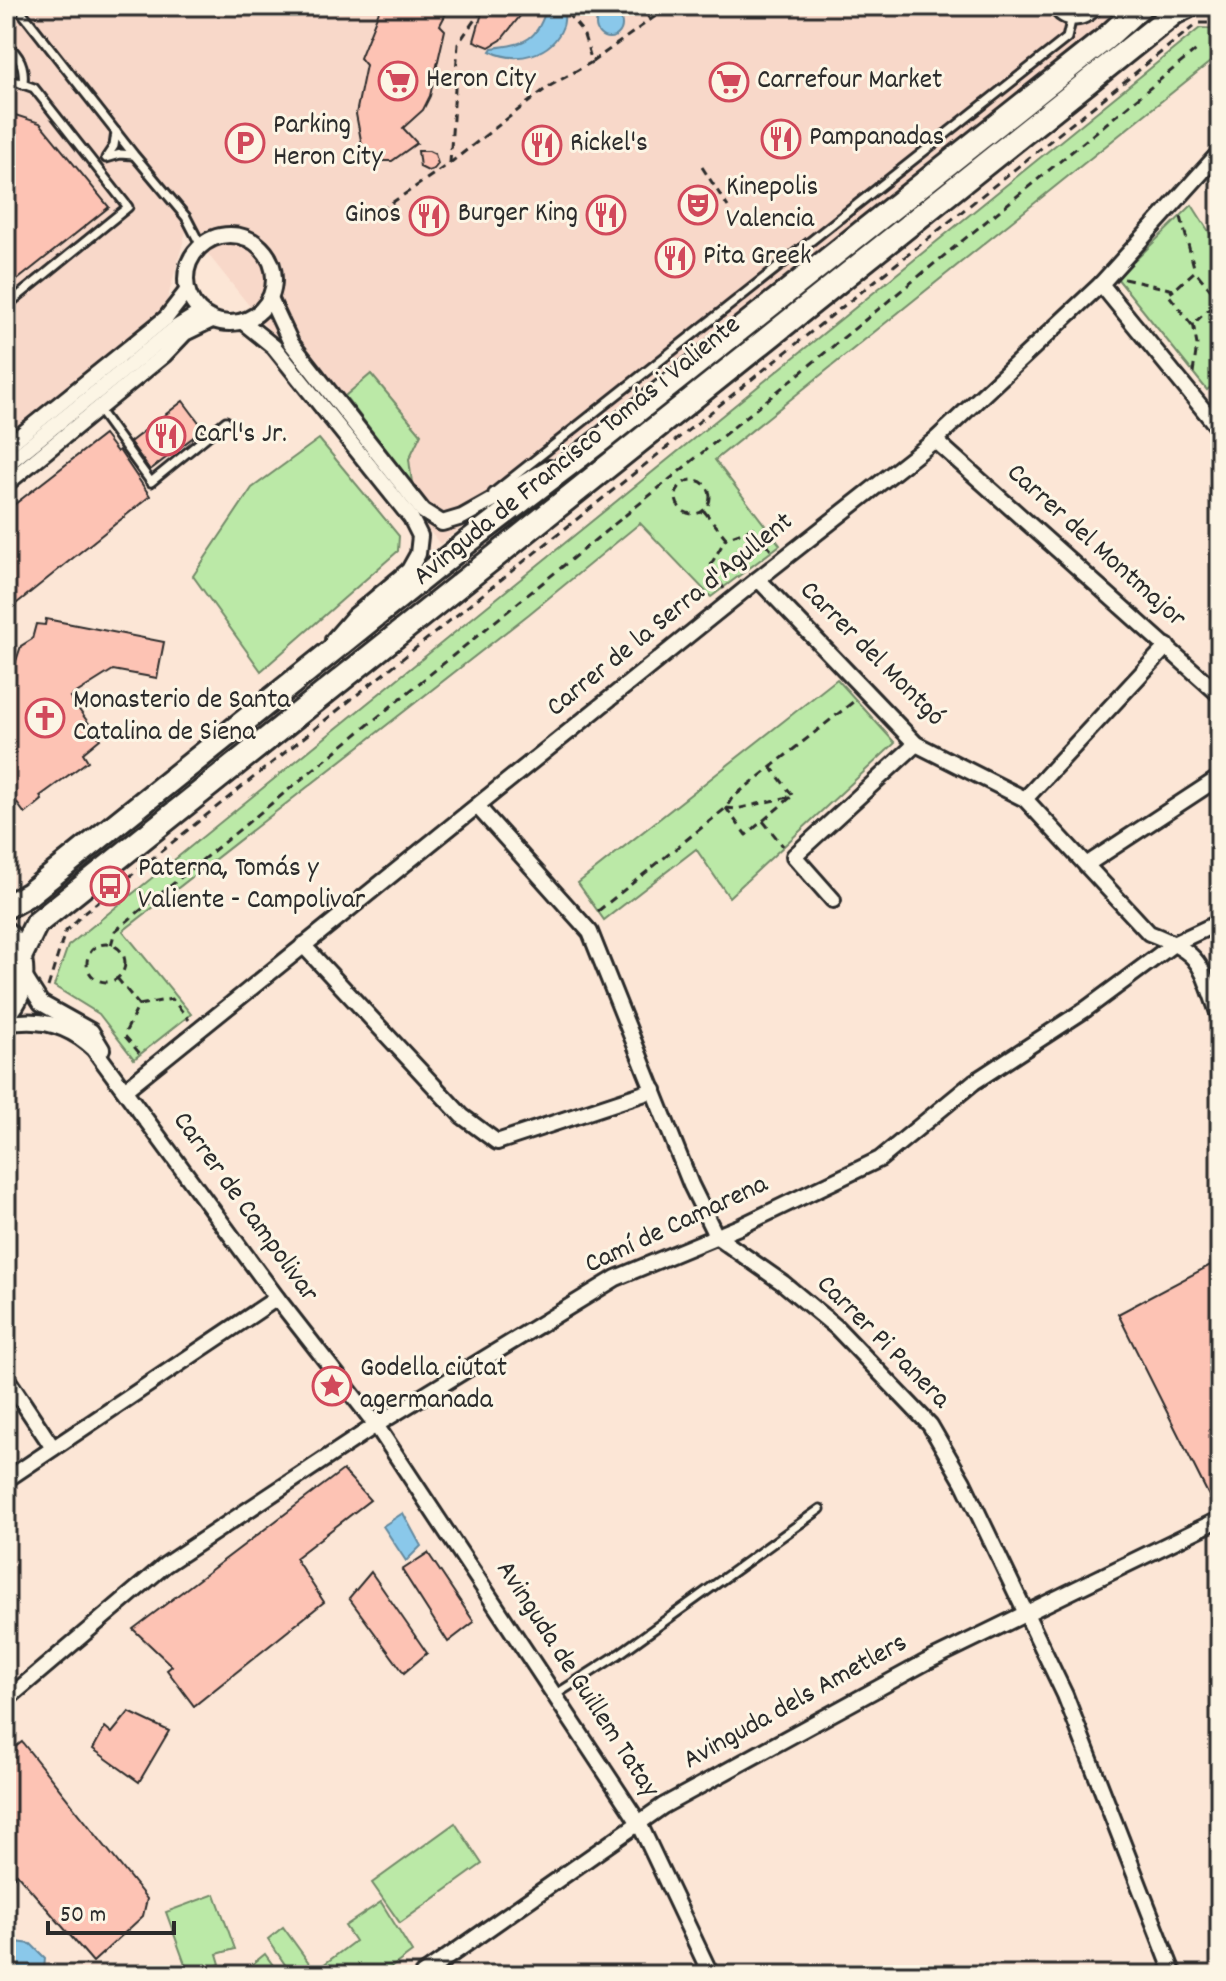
<svg xmlns="http://www.w3.org/2000/svg" width="1226" height="1981" viewBox="0 0 1226 1981" font-family="Dekko,sans-serif">
<rect width="100%" height="100%" fill="#fce6d6"/>
<filter id="ink" filterUnits="userSpaceOnUse"><feTurbulence type="fractalNoise" baseFrequency=".0125" numOctaves="2"/><feDisplacementMap in="SourceGraphic" scale="16" xChannelSelector="R" yChannelSelector="G"/><feConvolveMatrix kernelMatrix="1 2 1 2 8 2 1 2 1" color-interpolation-filters="sRGB"/></filter>
<g filter="url(#ink)">
<!-- built -->
<path fill="#f8d8c9" d="M6,6H1146L650,381L440,544L187,228L164,312L6,439Z"/>
<!-- green -->
<g fill="#bbe9a7" stroke="#738a69" stroke-width="2">
<path d="M1200,28L1220,29V54L715,460L780,545L711,597L640,523L529,614L123,931L191,1014L134,1059L99,1014L54,986L68,946Z"/>
<path d="M1192,205L1220,249V380L1207,390L1117,278Z"/>
<path d="M371,374L421,434L409,459L412,483L345,396Z"/>
<path d="M319,439L399,536L398,551L261,671L193,576L252,488Z"/>
<path d="M837,679L895,743L729,897L696,849L604,920L578,883Z"/>
<path d="M455,1823L482,1864L400,1923L372,1883Z"/>
<path d="M215,1894L235,1949L217,1954L220,1964L198,1975H189L166,1912Z"/>
<path d="M381,1902L412,1952L381,1975H378L372,1967L359,1975H292L268,1939L283,1927L315,1971L355,1941L345,1926Z"/>
<path d="M265,1954L280,1975H239Z"/>
</g>
<!-- water -->
<g fill="#8ac8ea" stroke="#64899e" stroke-width="2">
<path d="M547,6H565C564,12 565,20 563,26C552,56 516,64 490,51L492,48C526,44 538,40 547,6Z"/>
<circle cx="609" cy="25" r="13"/>
<path d="M403,1513L421,1546L406,1561L383,1526Z"/>
<path d="M9,1941L31,1944L45,1958L44,1971L26,1968L15,1975H6Z"/>
</g>
<!-- building -->
<g fill="#fdc3b4" stroke="#2b2b2b" stroke-width="2">
<path d="M381,6H450L440,25L445,30L430,96L423,110L403,128L417,143L392,161H365L356,114L366,65L360,58Z"/>
<path d="M484,6H528L501,40L489,47L474,41Z"/>
<path d="M6,112L40,123L109,207L6,289Z"/>
<path d="M418,151H429L435,154L438,164L434,169L428,171L420,167Z"/>
<path d="M183,401L204,429L150,470L130,442Z"/>
<path d="M104,435L117,452L119,450L150,496L6,612V511Z"/>
<path d="M46,619L164,642L157,678L113,670L70,697L100,739L83,753L88,761L40,796L42,800L25,814L6,788V665L12,673L21,646L32,639L36,624L45,625Z"/>
<path d="M1220,1260V1509L1216,1510L1118,1314Z"/>
<path d="M343,1470L370,1500L295,1558L324,1602L194,1706L167,1670L172,1666L133,1629Z"/>
<path d="M428,1553L474,1622L448,1642L402,1570Z"/>
<path d="M371,1572L427,1653L404,1673L349,1598Z"/>
<path d="M129,1712L169,1731L139,1782L93,1749L105,1727L112,1733Z"/>
<path d="M22,1742L147,1899L143,1916L93,1962L17,1874L6,1885V1754Z"/>
</g>
<g fill="none" stroke-linecap="round" stroke-linejoin="round">
<!-- lane casing -->
<g stroke="#2b2b2b" stroke-width="13">
<g id="lane">
<path d="M17,6L134,155L186,217L201,246"/>
<path d="M1052,6C1062,28 1088,24 1100,6"/>
<path d="M6,44C20,56 25,66 23,84"/>
<path d="M6,78L34,88L128,207L6,306"/>
<path d="M116,132L114,146L106,158L120,154L133,155"/>
<path d="M98,409L151,482L226,421"/>
<path d="M493,493L1067,38L1071,21"/>
<path d="M555,1695L619,1654L820,1509"/>
</g>
</g>
<!-- street casing -->
<g stroke="#2b2b2b" stroke-width="20">
<g id="street">
<circle cx="230" cy="279" r="44"/>
<path d="M1101,284L1220,430"/>
<path d="M270,298L291,343L423,511L442,523L462,517L549,468"/>
<path d="M243,322L274,347L411,518L420,536L418,554L409,570L353,617L333,640"/>
<path d="M935,440L1220,695"/>
<path d="M6,447L166,318L187,291"/>
<path d="M6,465L177,327L200,313"/>
<path d="M6,484L164,355L185,333L212,320"/>
<path d="M758,579L916,744L1025,799L1149,933C1205,954 1200,966 1220,1018"/>
<path d="M1025,799L1167,646"/>
<path d="M477,806L590,932L691,1185L716,1236L783,1283L836,1327L930,1425L963,1482L1065,1695L1174,1975"/>
<path d="M1086,865L1220,777"/>
<path d="M833,900L794,856L916,744"/>
<path d="M303,945L462,1116L497,1142L654,1090"/>
<path d="M22,973L41,1003L91,1031L102,1049"/>
<path d="M6,1024C40,1017 69,1025 94,1049L277,1298L376,1425L639,1823L711,1975"/>
<path d="M126,1089L758,579L935,440L1101,284L1220,152"/>
<path d="M6,1377L53,1448"/>
<path d="M6,1480L277,1298"/>
<path d="M6,1700L165,1565L376,1425L616,1278L739,1227L880,1159L974,1082L1086,1009L1175,943L1220,922"/>
<path d="M422,1975L663,1806L926,1662L1220,1519"/>
</g>
</g>
<!-- secondary casing -->
<g stroke="#2b2b2b" stroke-width="28">
<g id="secondary">
<path d="M6,907L29,894L470,540L602,439L1105,39L1141,6"/>
<path d="M6,934C27,955 26,991 6,1012"/>
<path d="M20,957L36,924L1174,13L1188,6"/>
</g>
</g>
<!-- path -->
<g stroke="#2b2b2b" stroke-width="3" stroke-dasharray="8 6" stroke-linecap="butt">
<path d="M567,13L572,6"/>
<path d="M650,20L670,6"/>
<path d="M1200,23H1220"/>
<path d="M592,62L650,20L642,6"/>
<path d="M450,163L458,44L484,6"/>
<path d="M702,167L728,207"/>
<path d="M380,211L450,163L548,87L592,62L583,32L567,13L543,6"/>
<path d="M1181,217L1195,271"/>
<path d="M1124,279L1174,290L1195,271L1219,300L1192,325L1168,294L1174,290"/>
<path d="M1193,373L1197,345L1193,323"/>
<circle cx="693" cy="497" r="17"/>
<path d="M704,511L726,538L753,528L771,550"/>
<path d="M724,589L710,566L726,538"/>
<path d="M726,808L736,809L793,796L771,767"/>
<path d="M726,808L746,835L791,797"/>
<path d="M763,821L783,846"/>
<path d="M598,911L726,808L732,798L853,702"/>
<circle cx="106" cy="963" r="19"/>
<path d="M111,945L115,931L1199,48"/>
<path d="M117,978L139,1005L124,1035L142,1056"/>
<path d="M48,987L65,932L84,913L1194,26"/>
<path d="M139,1005L172,999L189,1020"/>
</g>
<!-- lane -->
<use href="#lane" stroke="#fcf5e5" stroke-width="7"/>
<!-- street -->
<use href="#street" stroke="#fcf5e5" stroke-width="14"/>
<!-- secondary -->
<use href="#secondary" stroke="#fcf5e5" stroke-width="22"/>
</g>
</g>
<!-- icons -->
<defs>
<g id="supermarket-ring" transform="scale(2)"><circle r="9.5" fill="#fcf5e5" stroke="#d1495b" stroke-width="1.5"/><path d="M-6-5.5h2.5l.6 2H6L4.5 2H-2.5L-4.4-4H-6ZM-1.5 3.2a1.3 1.3 0 1 0 .1 0ZM3 3.2a1.3 1.3 0 1 0 .1 0Z" fill="#d1495b"/></g>
<g id="restaurant-ring" transform="scale(2)"><circle r="9.5" fill="#fcf5e5" stroke="#d1495b" stroke-width="1.5"/><path d="M-5-6h1v4h1v-4h1v4h1v-4h1v5L-1.5 .5V6h-2V.5L-5-1ZM5-6V6H3V1.5H1.5Q1.5-4 5-6Z" fill="#d1495b"/></g>
<g id="parking-ring" transform="scale(2)"><circle r="9.5" fill="#fcf5e5" stroke="#d1495b" stroke-width="1.5"/><path d="M-3.5-5.5H1a3.5 3.5 0 0 1 0 7H-1V5.5H-3.5ZM-1-3.4V-.6H.8a1.4 1.4 0 0 0 0-2.8Z" fill="#d1495b"/></g>
<g id="theatre-ring" transform="scale(2)"><circle r="9.5" fill="#fcf5e5" stroke="#d1495b" stroke-width="1.5"/><path d="M-5-5.5Q0-4 5-5.5V0Q5 5 0 6Q-5 5-5 0ZM-3.3-2.5H-1v1.5H-3.3ZM1-2.5H3.3v1.5H1ZM-2.8 1Q0 5.5 2.8 1Z" fill="#d1495b"/></g>
<g id="church-ring" transform="scale(2)"><circle r="9.5" fill="#fcf5e5" stroke="#d1495b" stroke-width="1.5"/><path d="M-1.2-6h2.4v3.5h3.3v2.4h-3.3V6h-2.4V-.1h-3.3v-2.4h3.3Z" fill="#d1495b"/></g>
<g id="bus-ring" transform="scale(2)"><circle r="9.5" fill="#fcf5e5" stroke="#d1495b" stroke-width="1.5"/><path d="M-5-6H5V4H4V6H2V4H-2V6H-4V4H-5ZM-3.5-4V0h7V-4ZM-3.5 1.2v1.5H-2V1.2ZM2 1.2v1.5H3.5V1.2Z" fill="#d1495b"/></g>
<g id="sight-ring" transform="scale(2)"><circle r="9.5" fill="#fcf5e5" stroke="#d1495b" stroke-width="1.5"/><path d="M0-6L1.8-2.2L6-1.7L2.9 1.2L3.7 5.4L0 3.3L-3.7 5.4L-2.9 1.2L-6-1.7L-1.8-2.2Z" fill="#d1495b"/></g>
</defs>
<g fill-rule="evenodd">
<use href="#supermarket-ring" x="398" y="81"/>
<use href="#supermarket-ring" x="729" y="82"/>
<use href="#restaurant-ring" x="781" y="139"/>
<use href="#parking-ring" x="245" y="143"/>
<use href="#restaurant-ring" x="542" y="145"/>
<use href="#theatre-ring" x="698" y="205"/>
<use href="#restaurant-ring" x="606" y="215"/>
<use href="#restaurant-ring" x="429" y="216"/>
<use href="#restaurant-ring" x="675" y="258"/>
<use href="#restaurant-ring" x="166" y="436"/>
<use href="#church-ring" x="45" y="718"/>
<use href="#bus-ring" x="110" y="886"/>
<use href="#sight-ring" x="332" y="1386"/>
</g>
<g text-anchor="middle" dominant-baseline="central" stroke-width="6" stroke-linejoin="round" paint-order="stroke">
<!-- poi labels -->
<g font-size="28" fill="#2b2b2b" stroke="#fcf5e5" text-anchor="start">
<text x="426" y="81">Heron City</text>
<text x="757" y="82">Carrefour Market</text>
<text x="273" y="127">Parking<tspan x="273" dy="32">Heron City</tspan></text>
<text x="809" y="139">Pampanadas</text>
<text x="570" y="145">Rickel's</text>
<text x="726" y="189">Kinepolis<tspan x="726" dy="32">Valencia</tspan></text>
<text x="578" y="215" text-anchor="end">Burger King</text>
<text x="401" y="216" text-anchor="end">Ginos</text>
<text x="703" y="258">Pita Greek</text>
<text x="194" y="436">Carl's Jr.</text>
<text x="73" y="702">Monasterio de Santa<tspan x="73" dy="32">Catalina de Siena</tspan></text>
<text x="138" y="870">Paterna, Tomás y<tspan x="138" dy="32">Valiente - Campolivar</tspan></text>
<text x="360" y="1370">Godella ciutat<tspan x="360" dy="32">agermanada</tspan></text>
</g>
<!-- street labels -->
<g font-size="28" fill="#2b2b2b" stroke="#fcf5e5">
<text transform="translate(578 452) rotate(-39)">Avinguda de Francisco Tomás i Valiente</text>
<text transform="translate(1095 547) rotate(42)">Carrer del Montmajor</text>
<text transform="translate(671 616) rotate(-39)">Carrer de la Serra d'Agullent</text>
<text transform="translate(871 655) rotate(45)">Carrer del Montgó</text>
<text transform="translate(244 1208) rotate(54)">Carrer de Campolivar</text>
<text transform="translate(677 1226) rotate(-25)">Camí de Camarena</text>
<text transform="translate(882 1343) rotate(45)">Carrer Pi Panera</text>
<text transform="translate(576 1680) rotate(57)">Avinguda de Guillem Tatay</text>
<text transform="translate(796 1703) rotate(-29)">Avinguda dels Ametlers</text>
</g>
</g>
<!-- margin -->
<rect width="1226" height="1981" fill="none" stroke="#fcf5e5" stroke-width="32"/>
<rect x="16" y="16" width="1194" height="1949" fill="none" stroke="#2b2b2b" stroke-width="3" filter="url(#ink)"/>
<!-- scale -->
<path d="M48 1921v12h126v-12" fill="none" stroke="#2b2b2b" stroke-width="4"/>
<text x="60" y="1921" font-size="24" fill="#2b2b2b" stroke="#fcf5e5" stroke-width="6" paint-order="stroke">50 m</text>
</svg>
